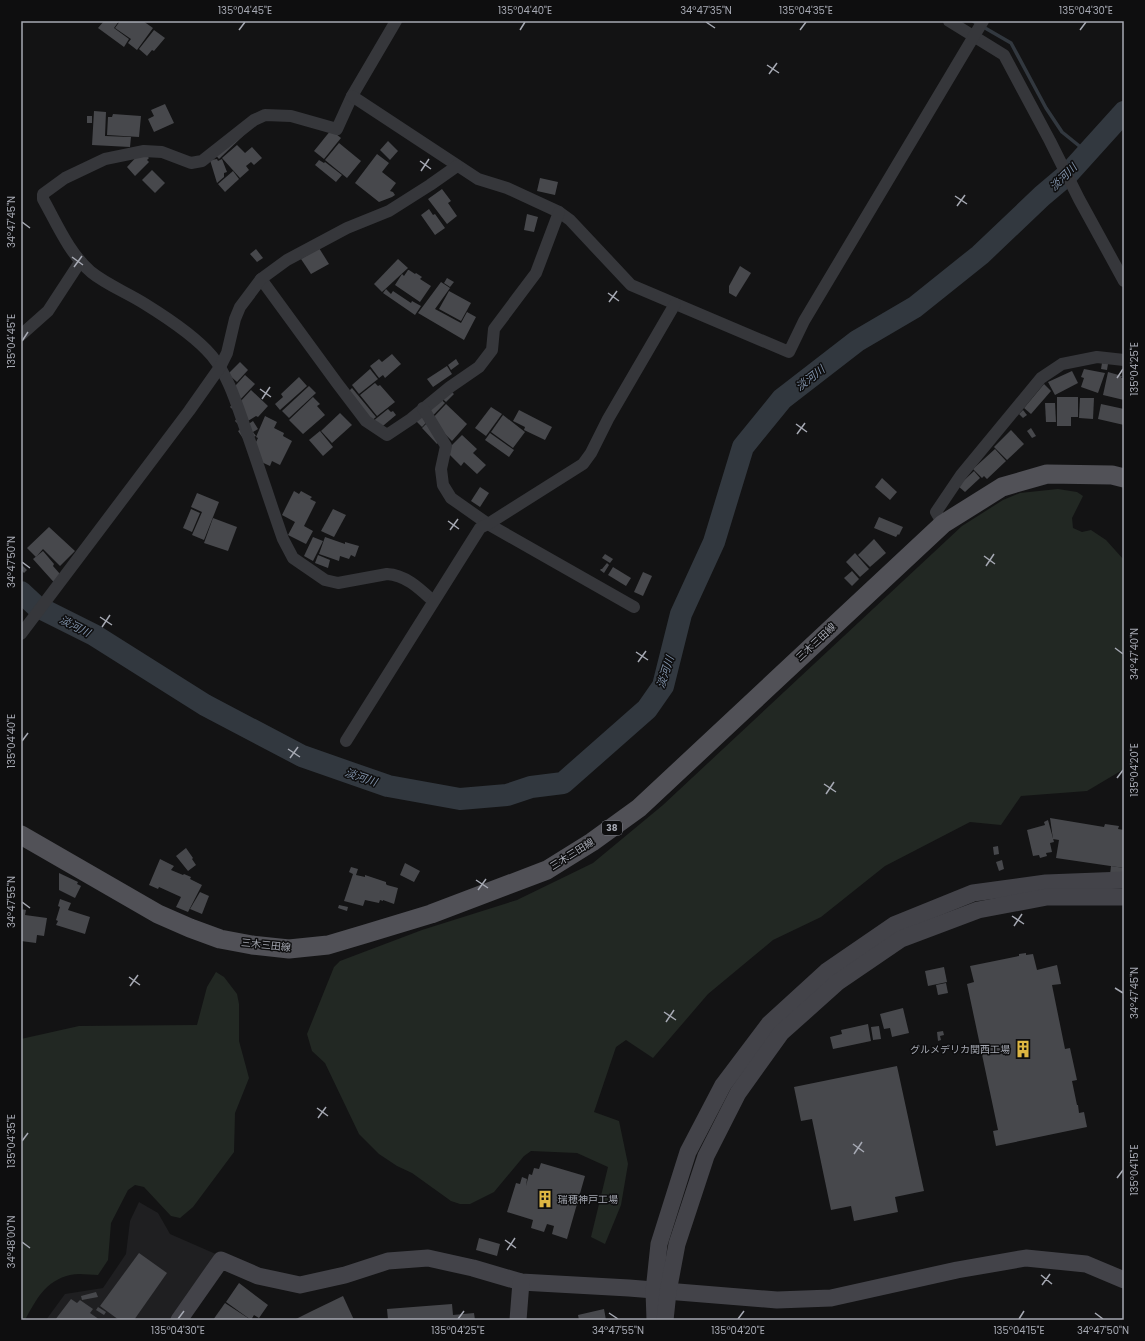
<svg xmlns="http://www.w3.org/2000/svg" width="1145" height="1341" viewBox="0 0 1145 1341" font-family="Poppins,'Noto Sans JP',sans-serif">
<rect width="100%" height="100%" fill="#131314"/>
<!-- built -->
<path fill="#1f1f21" d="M139,1202L158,1213L170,1234L218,1255L172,1320H46L65,1294L103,1288L126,1254L130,1221Z"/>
<!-- green -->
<g fill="#222823">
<path d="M1058,489L1077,492L1083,496L1072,518L1073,528L1082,532L1091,530L1106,540L1124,560V769L1087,791L1021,796L1001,825L970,822L885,866L821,917L773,940L708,994L653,1058L626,1040L616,1047L594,1112L619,1121L628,1164L621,1205L605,1244L591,1237L608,1167L577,1153L531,1151L524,1156L494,1192L470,1204H460L451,1201L412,1173L397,1166L379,1154L359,1134L325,1063L312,1051L307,1034L334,967L340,961L422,930L517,900L593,863L663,805L962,526L1003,500L1020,493Z"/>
<path d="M216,972L224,977L237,994L239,1004V1041L249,1078L235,1113L234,1152L193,1207L180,1218L171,1216L144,1187L135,1185L128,1190L111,1223L108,1260L98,1275C90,1275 79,1273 70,1275C45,1281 36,1300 25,1320H21V1039L79,1026L197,1025L207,987Z"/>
</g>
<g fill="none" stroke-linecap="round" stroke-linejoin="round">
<!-- stream -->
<path stroke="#32383f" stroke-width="3.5" d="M973,21L1011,43L1046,108L1062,132L1088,153"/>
<!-- river -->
<path stroke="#32383f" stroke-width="22" d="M21,592L36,606L94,635L205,705L302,756L388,786L460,799L507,795L531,787L563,783L647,709L663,686L681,614L714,542L743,447L782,399L857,341L915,307L980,255L1042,196L1068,174L1124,112"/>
</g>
<!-- building -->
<g fill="#47484c">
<path d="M104,21H119L114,28L129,39L124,47L98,28Z"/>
<path d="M120,21H143L153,28L137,50L128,43L131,39L115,28Z"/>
<path d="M154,30L165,38L154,51L152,50L147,56L139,49Z"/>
<path d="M165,104L174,123L154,132L148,119L154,116L151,110Z"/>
<path d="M94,111L106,112L105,136L131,137L130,147L92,145Z"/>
<path d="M113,114L141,116L139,137L107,135L108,117H112Z"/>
<rect x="87" y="116" width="5" height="7"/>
<path d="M331,130L341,138L324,159L314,151Z"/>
<path d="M244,135L219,159L213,152Z"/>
<path d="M388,141L398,151L390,160L380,150Z"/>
<path d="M339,143L361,161L347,178L325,160Z"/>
<path d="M237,145L245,153L252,147L262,158L254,165L251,162L246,166L249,170L240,178L222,158Z"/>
<path d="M140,153L145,154L149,158L147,160L149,162L135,176L127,167Z"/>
<path d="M377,154L389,163L382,172L396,183L390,191L393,192L395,195L392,197L379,202L355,183Z"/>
<path d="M217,159L218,161L222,159L227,172L224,173V177L217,183L210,160Z"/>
<path d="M319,160L324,163L325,162L342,175L336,182L315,165Z"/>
<path d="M152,170L165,183L155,193L142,180Z"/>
<path d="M233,171L239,179L225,192L218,184Z"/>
<path d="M540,178L558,182L555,195L537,191Z"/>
<path d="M442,189L451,201L448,203L457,216L447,224L428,199Z"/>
<path d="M429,209L433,215L435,214L445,228L435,235L421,215Z"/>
<path d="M527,214L538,217L534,232L524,230Z"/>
<path d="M319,248L329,264L311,274L301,259Z"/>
<path d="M256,249L263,258L257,262L250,254Z"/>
<path d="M398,259L408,268L382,292L374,284Z"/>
<path d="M740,266L751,273L736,297L729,293V286Z"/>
<path d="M408,270H409L415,274L416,273L422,277L420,279L431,286L420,302L395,285L402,274L404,276Z"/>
<path d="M447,278L454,282L450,287L444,283Z"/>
<path d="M441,282L450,288L435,309L461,323L467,312L476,317L464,340L418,313Z"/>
<path d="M386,289L391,294L393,291L411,303L412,301L421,306L415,315L383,293Z"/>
<path d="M449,291L471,303L461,321L439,309Z"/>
<path d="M392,354L401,364L385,378L383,375L379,378L370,366L379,359L382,362Z"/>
<path d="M456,359L459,364L451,370L448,365Z"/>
<path d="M240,362L248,370L237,382L228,374Z"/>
<path d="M1102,363L1108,364L1107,370L1101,369Z"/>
<path d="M447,366L452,374L433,387L427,379Z"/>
<path d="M370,369L378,379L359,394L352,385Z"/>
<path d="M1084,369L1105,373L1098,393L1081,387L1084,378L1081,377Z"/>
<path d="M1072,371L1078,383L1055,395L1048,382Z"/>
<path d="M1108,372L1122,376L1121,378H1124V400L1103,395Z"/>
<path d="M245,375L255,384L238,402L227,395Z"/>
<path d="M299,377L307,386L280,410L275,404L283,397L281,394Z"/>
<path d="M375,383L378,386L380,385L395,402L377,416L360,395Z"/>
<path d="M1044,384L1051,391L1031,414L1024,408Z"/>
<path d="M309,386L316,393L289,418L282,411Z"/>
<path d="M446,387L454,394L446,402L438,395Z"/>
<path d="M352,388L376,417L369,423L345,395Z"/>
<path d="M251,390L268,406L258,417L256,416L240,426L235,421L239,415L230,407L236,400L239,403Z"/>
<path d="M434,393L445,403L422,427L413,418Z"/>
<path d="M313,397L320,404L317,406L325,415L303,434L289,420Z"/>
<path d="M1057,397H1078V417H1071V426H1057Z"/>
<path d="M1080,398H1094L1093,419L1079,418Z"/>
<path d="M1045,403H1055L1056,422H1046Z"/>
<path d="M446,404L467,424L452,441L431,420Z"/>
<path d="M1101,404L1124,409V425L1098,419Z"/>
<path d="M491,407L502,414L486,436L475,428Z"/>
<path d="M388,409L391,412L393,411L396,415L378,430L372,422Z"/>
<path d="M519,410L552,427L545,440L524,430L525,427L513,421Z"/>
<path d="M1023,410L1027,415L1023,418L1019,414Z"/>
<path d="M340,413L352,425L332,443L321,431Z"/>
<path d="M503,415L525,432L513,448L491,432Z"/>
<path d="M265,416L277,422L274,428L284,433L283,436L292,441L280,465L272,461L270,466L255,459V444L258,438L256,437Z"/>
<path d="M253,421L258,429L253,432L256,436L253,437L249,447L238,431Z"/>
<path d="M429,421L444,437L437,444L422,428Z"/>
<path d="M1031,428L1036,436L1032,438L1027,431Z"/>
<path d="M1011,430L1024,444L1007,460L994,447Z"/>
<path d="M320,431L333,447L323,456L309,440Z"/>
<path d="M490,433L514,450L509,457L485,440Z"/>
<path d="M462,435L477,449L473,453L486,465L477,474L464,462L461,466L446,451Z"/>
<path d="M995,449L1006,461L987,479L984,476L982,478L973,469Z"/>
<path d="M974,471L980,478L965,492L958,486Z"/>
<path d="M882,478L897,492L890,500L875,487Z"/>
<path d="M480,487L489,493L480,507L471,501Z"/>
<path d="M294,491L299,494L301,491L312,497L310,499L316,502L304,526L313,531L306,544L288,535L295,522L282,515Z"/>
<path d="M197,493L219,502L204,540L192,535L202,512L191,507Z"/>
<path d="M191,509L200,513L192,532L183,528Z"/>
<path d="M333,509L346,515L334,537L321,531Z"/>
<path d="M879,517L903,527L899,535L898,534L896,537L874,528Z"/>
<path d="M213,518L237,527L228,551L204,543Z"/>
<path d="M49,527L75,551L60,566L43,549L36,557L27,548Z"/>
<path d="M313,537L323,541L313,561L304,556Z"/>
<path d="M325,537L345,544V542L359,546L355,557L351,555L349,559L340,556L339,561L319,554Z"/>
<path d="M874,539L886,553L870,567L858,555Z"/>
<path d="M43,551L54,564L53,566L67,582L59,588L33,559Z"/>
<path d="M855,553L869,569L860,577L846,562Z"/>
<path d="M605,554L613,559L610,563L602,558Z"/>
<path d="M318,555L330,560L328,568L315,563Z"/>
<path d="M607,563L609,565L604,573L600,570L601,569H602Z"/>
<path d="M21,565H22L27,570L24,573L21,570Z"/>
<path d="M613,567L631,578L626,586L608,575Z"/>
<path d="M852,571L859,579L852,586L844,578Z"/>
<path d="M643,572L652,576L643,596L634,592Z"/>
<path d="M1050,818L1104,827L1105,824L1119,826L1118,829L1124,830V868L1056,858L1059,840L1053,839Z"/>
<path d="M1048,820L1054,842L1050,843L1052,852L1046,853L1047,856L1040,858L1039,855L1033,856L1027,830L1045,825L1044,822Z"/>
<path d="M998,846L999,854L994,855L993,847Z"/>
<path d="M186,848L193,858L192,859L196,865L188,871L176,856Z"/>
<path d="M160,859L174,866L171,870L183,875L184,874L191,877L190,879L202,885L188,912L176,907L181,897L159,887L158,889L149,885Z"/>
<path d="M1002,860L1004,869L999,871L996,862Z"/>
<path d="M405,863L420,871L414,882L400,875Z"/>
<path d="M1111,866L1124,868V877L1110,875Z"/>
<path d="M351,867L358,869L356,875L365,877V875L386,882V884L387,885L398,888L394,904L383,900V901L380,900L379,903L365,900L363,906L344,901L353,874L349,872Z"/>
<path d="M59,873L78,882L77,884L81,886L75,898L59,890Z"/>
<path d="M200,892L209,896L202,914L190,909Z"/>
<path d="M60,899L71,903L68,910L90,917L85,934L56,925L58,921L56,920L60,907L58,906Z"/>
<path d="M339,905L348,907L347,911L338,908Z"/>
<path d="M21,909L26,910L25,915L47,918L44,936L37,935L36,943L21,941Z"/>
<path d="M1026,953V955L1033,954L1037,970L1057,965L1061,984L1052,985L1065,1049L1070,1048L1077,1080L1072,1081L1077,1105H1078L1079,1113L1084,1112L1087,1127L996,1146L993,1131L998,1130L967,984L974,982L970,966L1019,956V954Z"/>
<path d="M944,967L947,982L928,986L925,971Z"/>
<path d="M946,983L948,993L938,995L936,985Z"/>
<path d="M903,1008L909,1033L892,1037L890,1028L884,1029L880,1014Z"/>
<path d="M868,1024L871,1041L833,1049L830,1037L842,1034L841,1030Z"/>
<path d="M879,1026L881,1039L873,1040L871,1027Z"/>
<path d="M943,1031L944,1035L940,1036L941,1040L938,1041L937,1032Z"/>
<path d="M897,1066L924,1191L895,1197L898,1212L854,1221L851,1206L831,1210L812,1119L801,1121L794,1087Z"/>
<path d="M541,1163L585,1176L567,1239L552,1234L554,1226L547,1224L544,1232L531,1228L533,1220L507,1212L516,1183L520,1184L522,1177L527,1179L526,1186L529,1174L532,1175L534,1168L539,1169Z"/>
<path d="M479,1238L500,1244L497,1256L476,1250Z"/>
<path d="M139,1253L167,1273L134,1320H119L100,1306Z"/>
<path d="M239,1283L268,1305L259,1318L254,1315L251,1320L226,1302Z"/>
<path d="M96,1292L98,1297L82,1300L81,1296Z"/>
<path d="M343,1296L354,1320H294L312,1311Z"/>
<path d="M71,1299L77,1303L80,1300L93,1309L90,1313L100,1320H55Z"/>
<path d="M225,1303L251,1320H213Z"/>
<path d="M452,1304L453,1315L474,1313L475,1320H388L387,1309Z"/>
<path d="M98,1307L106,1312L104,1315L96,1310Z"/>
<path d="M604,1309L606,1320H579L578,1315Z"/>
</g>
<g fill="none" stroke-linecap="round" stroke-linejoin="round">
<!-- street -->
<g stroke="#36373b" stroke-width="12">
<path d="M396,21L352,96L337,129L291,116L265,115L254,120L202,161L191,163L162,152L144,151L105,159L65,178L43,194V199C57,224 69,253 91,272C107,285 128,293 145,304C166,317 197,338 212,356C230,378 238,409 248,436C260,470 271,505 283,539L293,558L325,580L338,583L387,574C406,575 420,589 433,601"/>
<path d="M949,21L1004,55L1050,141L1079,199L1124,281"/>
<path d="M352,96L478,179L507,188L559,212L570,220L631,285L789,352L804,321L983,21"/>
<path d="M261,279L337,383L366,421L387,435L411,419L450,387L479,367L492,350L494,329L536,273L559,212"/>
<path d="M21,335L48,311L80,262"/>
<path d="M423,408L446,446L441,469L443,485L451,498L488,524L634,607"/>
<path d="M943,524L936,512L961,475L1041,378L1062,364L1097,357L1124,360"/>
<path d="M21,634L189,411L220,367L227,353L235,319L240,307L261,279L287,260L347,228L389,211L430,185L457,166"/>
<path d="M346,741L480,528L488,524L583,464L591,453L608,419L675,304"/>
</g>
<!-- secondary -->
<g stroke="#434349" stroke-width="17">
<path d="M179,1320L221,1260L258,1276L300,1285L345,1275L388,1261L428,1258L473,1268L521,1282L629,1288L777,1300L831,1298L957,1270L1026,1258L1086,1264L1124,1280"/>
<path d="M518,1320L521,1282"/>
<path d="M655,1320L654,1291L659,1244L688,1152L723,1085L769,1024L827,971L894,925L973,893L1046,883L1124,880"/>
<path d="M665,1320L668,1292L677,1244L706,1156L738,1093L781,1033L838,982L901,939L978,910L1047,897H1124"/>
</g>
<!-- primary -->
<path stroke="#515157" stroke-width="19" d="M21,835L158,914L190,928L220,939L252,945L289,949L328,945L365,934L431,914L547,870L592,842L639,808L943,524L1002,487L1047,474L1112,475L1124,478"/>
</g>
<!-- ticks -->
<path fill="none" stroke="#a6a9b3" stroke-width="1.5" d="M706,22L715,28M239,30L245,22M520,30L525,22M800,30L806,22M1080,30L1086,22M767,65L779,73M769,74L777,63M420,161L431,169M421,171L429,159M955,196L967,204M957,206L965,195M22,222L30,228M72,257L83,265M74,267L82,256M608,293L619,301M609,302L617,291M22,341L28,332M1117,378L1123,369M260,389L271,397M262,399L270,387M796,424L807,432M797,434L805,423M448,521L459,529M450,530L458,519M984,556L995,564M22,562L30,568M986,566L994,554M100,617L112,625M102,627L110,615M1115,648L1123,654M636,652L648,660M638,662L646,651M22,741L28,733M288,749L300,757M290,758L298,747M1117,778L1123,770M824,784L836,792M826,794L834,782M476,880L488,888M478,890L486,879M22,902L30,908M1012,916L1024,924M1014,926L1022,914M129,977L140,985M130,986L138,975M1115,988L1123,993M664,1012L676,1020M666,1022L674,1010M317,1108L328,1116M318,1118L326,1107M22,1141L28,1133M853,1144L864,1152M854,1154L862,1142M1117,1178L1123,1170M505,1240L516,1248M22,1242L30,1248M507,1250L515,1238M1041,1275L1052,1284M1042,1285L1050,1274M609,1313L618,1319M1095,1313L1103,1319M178,1319L184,1311M458,1319L464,1311M738,1319L744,1311M1019,1319L1024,1311"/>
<!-- icons -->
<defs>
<g id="building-bare" transform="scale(1.38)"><path d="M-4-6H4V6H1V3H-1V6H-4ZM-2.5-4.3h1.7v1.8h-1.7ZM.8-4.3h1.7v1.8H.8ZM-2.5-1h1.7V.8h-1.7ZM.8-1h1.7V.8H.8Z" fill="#ddb642" stroke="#0e0e0f" stroke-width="2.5" paint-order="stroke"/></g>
</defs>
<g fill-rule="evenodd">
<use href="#building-bare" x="1023" y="1049"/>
<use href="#building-bare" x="545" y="1199"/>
</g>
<g text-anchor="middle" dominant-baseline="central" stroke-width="3" stroke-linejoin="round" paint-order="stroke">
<!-- shield labels -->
<rect fill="#0e0e0f" stroke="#787a82" stroke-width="1" x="602" y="821" width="20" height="14" rx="3"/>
<g font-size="9" font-weight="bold" fill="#a6a9b3">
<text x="612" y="828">38</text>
</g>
<!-- street labels -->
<g font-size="10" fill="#a6a9b3" stroke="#0e0e0f">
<text transform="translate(816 642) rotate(-43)">三木三田線</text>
<text transform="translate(572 854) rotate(-32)">三木三田線</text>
<text transform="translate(266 945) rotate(6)">三木三田線</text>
</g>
<!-- poi labels -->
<g font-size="10" fill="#a6a9b3" stroke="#0e0e0f" text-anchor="end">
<text x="1010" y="1049">グルメデリカ関西工場</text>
<text x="558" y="1199" text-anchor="start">瑞穂神戸工場</text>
</g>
<!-- water labels -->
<g font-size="11" font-style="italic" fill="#8093ab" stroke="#0e0e0f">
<text transform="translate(1063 177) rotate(-45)">淡河川</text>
<text transform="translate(810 378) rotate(-38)">淡河川</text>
<text transform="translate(75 626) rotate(27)">淡河川</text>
<text transform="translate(665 672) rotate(-72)">淡河川</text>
<text transform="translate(361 777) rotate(19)">淡河川</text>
</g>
</g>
<!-- border -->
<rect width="1145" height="1341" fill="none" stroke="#0e0e0f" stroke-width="44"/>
<rect x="22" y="22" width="1101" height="1297" fill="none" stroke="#a6a9b3" stroke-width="1.5"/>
<g font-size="10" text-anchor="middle" fill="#a6a9b3">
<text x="245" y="14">135°04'45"E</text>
<text x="525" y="14">135°04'40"E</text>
<text x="706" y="14">34°47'35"N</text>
<text x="806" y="14">135°04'35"E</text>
<text x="1086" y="14">135°04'30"E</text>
<text transform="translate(11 222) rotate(-90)" y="4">34°47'45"N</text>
<text transform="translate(11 341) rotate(-90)" y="4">135°04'45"E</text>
<text transform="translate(1134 369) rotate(-90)" y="4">135°04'25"E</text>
<text transform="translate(11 562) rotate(-90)" y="4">34°47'50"N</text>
<text transform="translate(1134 654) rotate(-90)" y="4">34°47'40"N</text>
<text transform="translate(11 741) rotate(-90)" y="4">135°04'40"E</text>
<text transform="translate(1134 770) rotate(-90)" y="4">135°04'20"E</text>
<text transform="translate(11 902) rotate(-90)" y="4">34°47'55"N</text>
<text transform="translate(1134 993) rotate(-90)" y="4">34°47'45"N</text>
<text transform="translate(11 1141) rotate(-90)" y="4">135°04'35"E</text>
<text transform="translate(1134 1170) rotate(-90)" y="4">135°04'15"E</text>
<text transform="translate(11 1242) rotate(-90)" y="4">34°48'00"N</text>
<text x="178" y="1334">135°04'30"E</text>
<text x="458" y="1334">135°04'25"E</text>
<text x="618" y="1334">34°47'55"N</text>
<text x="738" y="1334">135°04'20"E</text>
<text x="1019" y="1334">135°04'15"E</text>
<text x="1103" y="1334">34°47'50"N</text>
</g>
</svg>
